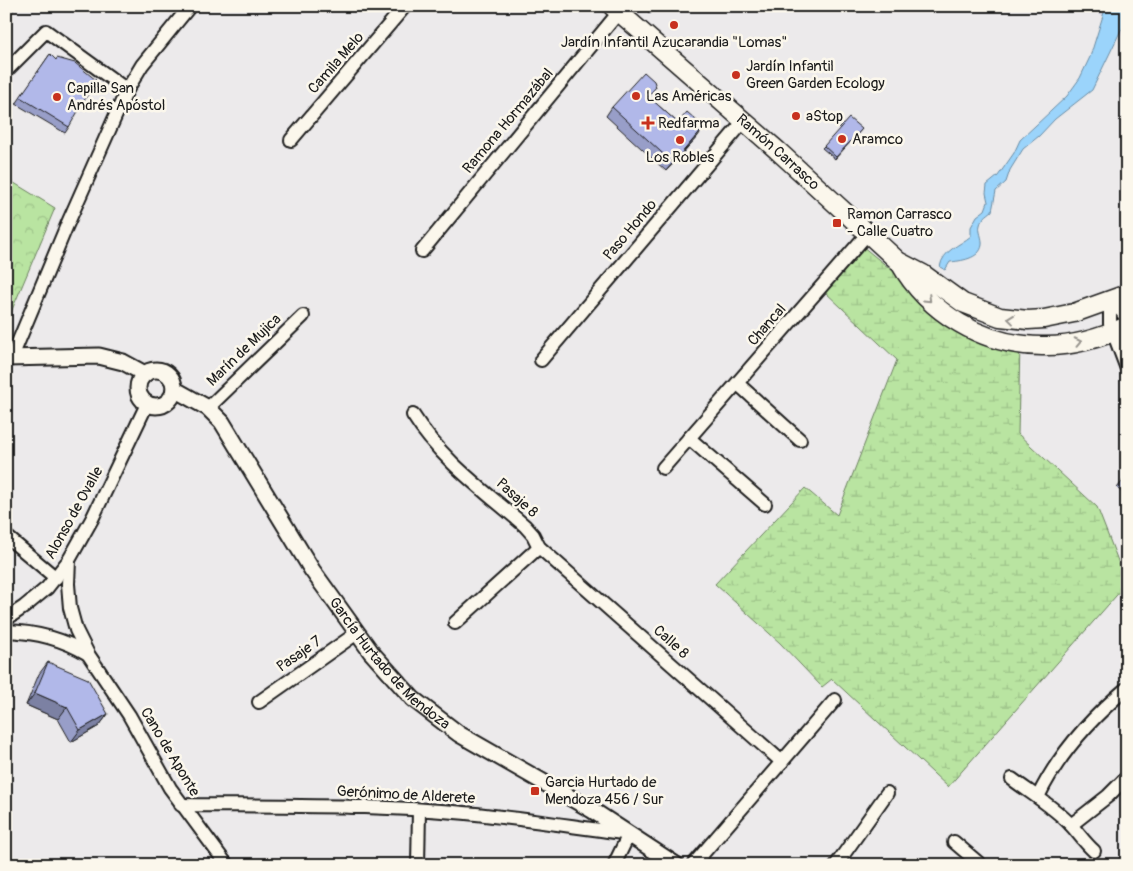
<svg xmlns="http://www.w3.org/2000/svg" width="1133" height="871" viewBox="0 0 1133 871" font-family="Pangolin,sans-serif">
<defs>
<pattern id="industrial-furrows" width="10" height="10" patternUnits="userSpaceOnUse" patternTransform="scale(1.25)"><rect width="10" height="10" fill="#dadbea"/><path d="M-1 1l2-2M0 10L10 0M9 11l2-2" fill="none" stroke="#babbc8"/></pattern>
<pattern id="wetland-marsh" width="20" height="14" patternUnits="userSpaceOnUse" patternTransform="scale(1.25)"><rect width="20" height="14" fill="#b9e4a1"/><path d="M1 5h8M5 5V1M11 12h8M15 12V8" fill="none" stroke="#9ec38a"/></pattern>
<pattern id="park-crowns" width="20" height="18" patternUnits="userSpaceOnUse" patternTransform="scale(1.25)"><rect width="20" height="18" fill="#b9e4a1"/><path d="M2 6a3 3 0 1 1 6 0M12 15a3 3 0 1 1 6 0" fill="none" stroke="#9ec38a"/></pattern>
</defs>
<rect width="100%" height="100%" fill="#eceaeb"/>
<filter id="ink" filterUnits="userSpaceOnUse"><feTurbulence type="fractalNoise" baseFrequency=".02" numOctaves="2"/><feDisplacementMap in="SourceGraphic" scale="10" xChannelSelector="R" yChannelSelector="G"/><feConvolveMatrix kernelMatrix="1 2 1 2 8 2 1 2 1" color-interpolation-filters="sRGB"/></filter>
<g filter="url(#ink)">
<!-- industrial -->
<path fill="url(#industrial-furrows)" d="M1092,6H1127V40Z"/>
<!-- wetland -->
<path fill="url(#wetland-marsh)" stroke="#6a805e" d="M862,246L926,298L1020,344L1018,434L1097,507L1127,584V591L1123,588L948,787L832,679L822,687L780,643L715,584L805,488L837,515L897,360L824,291Z"/>
<!-- park -->
<path fill="url(#park-crowns)" stroke="#6a805e" d="M6,178L55,208L6,324Z"/>
<!-- water -->
<path fill="#9bd4fb" stroke="#688aa2" d="M1106,6H1127V24L1121,30L1092,90L1055,119L1039,136L1023,149L1010,170L1006,182L996,191L992,211C987,215 981,219 980,225C978,231 983,238 982,245C980,259 960,261 950,262L945,270L940,267C943,250 959,246 971,236V227L977,216L985,210L988,202L986,193L987,185L998,176L1014,153L1020,140L1067,96L1080,78L1090,57Z"/>
<g fill="none" stroke-linecap="round" stroke-linejoin="round">
<!-- minor casing -->
<g stroke="#1c1c1c" stroke-width="16">
<g id="minor">
<path d="M6,71L46,31L127,90"/>
<path d="M291,140L405,6"/>
<path d="M422,251L619,12L623,6"/>
<path d="M1110,300V324L1127,369"/>
<path d="M1110,300L1121,311L1127,319"/>
<path d="M12,357L67,225L127,90L142,65L190,6"/>
<path d="M541,360L744,121"/>
<path d="M738,384L800,440"/>
<path d="M208,408L303,316"/>
<path d="M413,415C441,460 486,492 525,526L533,535L539,547L782,762"/>
<path d="M689,438L765,504"/>
<path d="M663,468L868,233"/>
<path d="M6,536L56,578"/>
<path d="M69,560L68,584L70,608L76,630L88,654L129,715L170,788L227,865"/>
<path d="M6,619L24,607L47,588L69,560L92,519L147,404"/>
<path d="M455,623L539,547"/>
<path d="M6,631C36,632 62,638 88,654"/>
<path d="M259,702L357,633"/>
<path d="M1012,779C1032,794 1054,807 1071,825C1079,834 1085,843 1094,851"/>
<path d="M1038,797C1059,753 1090,719 1127,688"/>
<path d="M181,805C285,806 390,804 493,816C538,821 584,828 629,834L614,865"/>
<path d="M1071,825L1108,796L1127,777"/>
<path d="M954,842L981,865"/>
<path d="M418,865L419,810"/>
<path d="M693,865L835,700"/>
<path d="M836,865L887,793"/>
</g>
</g>
<!-- tertiary casing -->
<g stroke="#1c1c1c" stroke-width="19">
<g id="tertiary">
<path d="M6,358L99,356L123,362L145,374"/>
<circle cx="156" cy="388" r="18"/>
<path id="s1" d="M174,389L208,408L222,422L312,570L371,652L413,699L459,734L592,810L676,865"/>
</g>
</g>
<!-- secondary casing -->
<g stroke="#1c1c1c" stroke-width="21">
<g id="secondary">
<path id="s2" d="M612,6L777,150L898,261L923,274L963,303L1000,317L1028,320L1044,319L1074,313L1127,294"/>
<path d="M900,263C928,313 984,346 1042,346C1071,347 1101,338 1127,326"/>
</g>
</g>
<!-- minor -->
<use href="#minor" stroke="#fbf7ec" stroke-width="12"/>
<!-- tertiary -->
<use href="#tertiary" stroke="#fbf7ec" stroke-width="15"/>
<!-- secondary -->
<use href="#secondary" stroke="#fbf7ec" stroke-width="18"/>
</g>
<!-- wall -->
<g fill="#989ec8" stroke="#1c1c1c">
<path d="M642,6H657L650,14Z"/>
<path d="M50,54L56,60L69,127L65,133L16,104Z"/>
<path d="M649,97L678,123L698,136L666,171L606,116L612,107Z"/>
<path d="M862,129L835,159L822,148L824,146Z"/>
<path d="M1127,476V497L1117,488Z"/>
<path d="M48,662L108,714L99,726L71,742L58,719L26,705L39,674Z"/>
</g>
<!-- shaded-wall -->
<g fill="#7c81a3" stroke="#1c1c1c">
<path d="M704,127L698,136L666,171L673,163Z"/>
<path d="M35,693L67,707L58,719L26,705Z"/>
<path d="M108,714L99,726L71,742L80,730Z"/>
</g>
<!-- building -->
<g fill="#b1b8e9" stroke="#1c1c1c">
<path d="M6,6H15L9,18L6,16Z"/>
<path d="M50,54L56,60L57,58L75,63L96,80L69,127L20,97Z"/>
<path d="M644,72L654,81L656,87L648,96L678,123L687,112L704,127L673,163L612,107Z"/>
<path d="M849,118L862,129L836,157L824,146Z"/>
<path d="M1127,476V486L1122,481Z"/>
<path d="M48,662L88,679L108,714L80,730L67,707L35,693Z"/>
</g>
<!-- one-way arrows -->
<defs><path id="oneway-chevron" d="M-2-3.5L2.5 0L-2 3.5" fill="none" stroke-width="1.6" stroke-linecap="round" stroke-linejoin="round" transform="scale(1.25)"/></defs>
<g stroke="#97948e">
<use href="#oneway-chevron" transform="translate(928 299) rotate(44)"/>
<use href="#oneway-chevron" transform="translate(1011 319) rotate(-173)"/>
<use href="#oneway-chevron" transform="translate(1078 342) rotate(-12)"/>
</g>
</g>
<!-- markers -->
<g fill="#c8321e" stroke="#fbf7ec" stroke-width="2">
<circle cx="674" cy="25" r="5"/>
<circle cx="736" cy="75" r="5"/>
<circle cx="636" cy="96" r="5"/>
<circle cx="57" cy="97" r="5"/>
<circle cx="796" cy="116" r="5"/>
<path d="M645.5 115.5h5v5h5v5h-5v5h-5v-5h-5v-5h5z"/>
<circle cx="842" cy="139" r="5"/>
<circle cx="680" cy="140" r="5"/>
<rect x="832" y="218" width="10" height="10" rx="2.5"/>
<rect x="530" y="786" width="10" height="10" rx="2.5"/>
</g>
<g text-anchor="middle" dominant-baseline="central" stroke-width="5" stroke-linejoin="round" paint-order="stroke">
<!-- poi labels -->
<g font-size="15" fill="#1c1c1c" stroke="#fbf7ec" text-anchor="start">
<text x="674" y="42" text-anchor="middle">Jardín Infantil Azucarandia "Lomas"</text>
<text x="746" y="66">Jardín Infantil<tspan x="746" dy="17">Green Garden Ecology</tspan></text>
<text x="67" y="88">Capilla San<tspan x="67" dy="17">Andrés Apóstol</tspan></text>
<text x="646" y="96">Las Américas</text>
<text x="806" y="116">aStop</text>
<text x="658" y="123">Redfarma</text>
<text x="852" y="139">Aramco</text>
<text x="680" y="157" text-anchor="middle">Los Robles</text>
<text x="847" y="214">Ramon Carrasco<tspan x="847" dy="17">- Calle Cuatro</tspan></text>
<text x="545" y="782">Garcia Hurtado de<tspan x="545" dy="17">Mendoza 456 / Sur</tspan></text>
</g>
<!-- street labels -->
<g font-size="15" fill="#1c1c1c" stroke="#fbf7ec">
<text transform="translate(336 63) rotate(-49)">Camila Melo</text>
<text transform="translate(508 121) rotate(-50)">Ramona Hormazábal</text>
<text stroke="none"><textPath href="#s2" startOffset="221">Ramón Carrasco</textPath></text>
<text transform="translate(630 230) rotate(-50)">Paso Hondo</text>
<text transform="translate(767 325) rotate(-49)">Chancal</text>
<text transform="translate(244 350) rotate(-44)">Marín de Mujica</text>
<text transform="translate(517 498) rotate(42)">Pasaje 8</text>
<text transform="translate(74 513) rotate(-61)">Alonso de Ovalle</text>
<text transform="translate(671 642) rotate(42)">Calle 8</text>
<text transform="translate(299 654) rotate(-35)">Pasaje 7</text>
<text stroke="none"><textPath href="#s1" startOffset="354">García Hurtado de Mendoza</textPath></text>
<text transform="translate(170 752) rotate(59)">Cano de Aponte</text>
<text transform="translate(406 795) rotate(3)">Gerónimo de Alderete</text>
</g>
</g>
<!-- margin -->
<rect width="1133" height="871" fill="none" stroke="#fbf7ec" stroke-width="25"/>
<rect x="12" y="12" width="1108" height="846" fill="none" stroke="#1c1c1c" stroke-width="2" filter="url(#ink)"/>
</svg>
